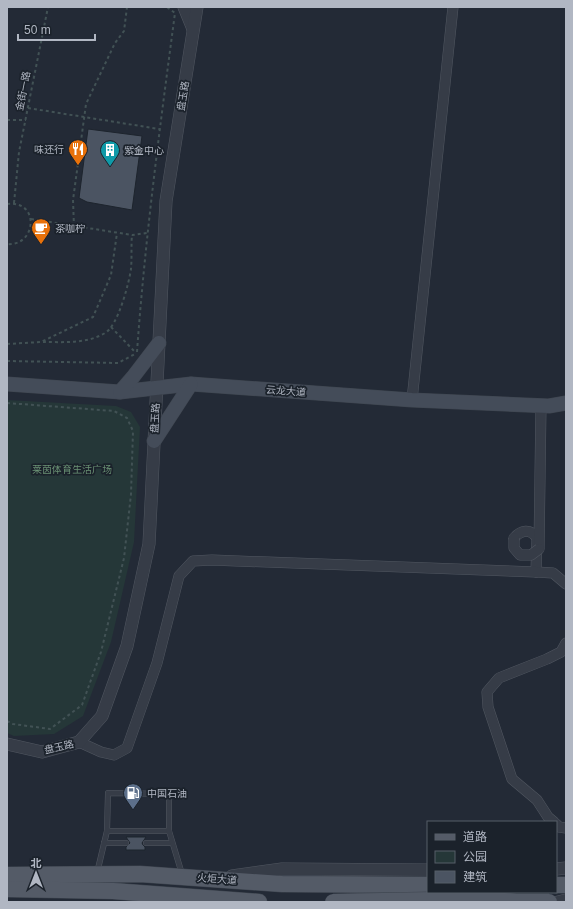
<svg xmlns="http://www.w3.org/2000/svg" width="573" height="909" viewBox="0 0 573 909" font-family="Helvetica,'Noto Sans SC',sans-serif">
<rect width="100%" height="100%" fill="#232a36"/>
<!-- green -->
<path fill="#253738" d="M7,400L116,406L131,412L140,427L134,542L111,642L83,716L54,734L14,736L7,733Z"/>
<!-- building -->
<g fill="#4b5462" stroke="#1d242d">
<path d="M88,129L142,136L132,210L87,202L79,198Z"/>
<path d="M126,837H146L142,843L143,845L145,847V850H126V847L130,843Z"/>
</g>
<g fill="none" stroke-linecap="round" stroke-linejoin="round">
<!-- service casing -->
<g stroke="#515761" stroke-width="6">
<g id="service">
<path d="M107,831H169"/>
<path d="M104,843H126"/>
<path d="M146,843H172"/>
<path d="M97,873L107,831L108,793L169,794V831L182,874"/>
</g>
</g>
<!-- minor casing -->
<g stroke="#515761" stroke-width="11">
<g id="minor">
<path d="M412,400L453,7"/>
<path d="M514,538C521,530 530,528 537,538L536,572"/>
<path d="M539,549L541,405"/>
<path d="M79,742L101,752L114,755L127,748L157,663L179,576L193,561L212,560L536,572L553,573L566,584"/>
<path d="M554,822L548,817L537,800L512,779L488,707L487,692L499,678L547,659L561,652L566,643"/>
<path d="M556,824L559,827L566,828"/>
</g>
</g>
<!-- tertiary casing -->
<g stroke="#515761" stroke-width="13">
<g id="tertiary">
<path d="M184,7L193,29"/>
<path d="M7,744L42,752L79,742L102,716L127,646L149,544L166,201L197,7"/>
<path d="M556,869L566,868"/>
<path d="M232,876L282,869L428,870"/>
<path d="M558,902L566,900"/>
</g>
</g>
<!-- secondary casing -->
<g stroke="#3f4650" stroke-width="15">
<g id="secondary">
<path d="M7,384L120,392L191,384L412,400L549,406L566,403"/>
<path d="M120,392L133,377L159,343"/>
<path d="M154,441L191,384"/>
</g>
</g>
<!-- primary casing -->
<g stroke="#3f4650" stroke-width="17">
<g id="primary">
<path d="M7,875L140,874L282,884L428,885"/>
<path d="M556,885H566"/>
<path d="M7,889L113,891L259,902"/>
</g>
</g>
<!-- path -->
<g stroke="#425255" stroke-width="2" stroke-dasharray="3 3" stroke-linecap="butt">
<path d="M28,108L159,129"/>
<path d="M7,120H26"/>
<path d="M14,203L19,152L48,7"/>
<path d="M7,204C41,200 36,247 7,244"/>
<path d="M31,219L132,235L147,233"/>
<path d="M74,227L73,200L86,104L115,43L124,31L127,7"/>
<path d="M111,327L136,353"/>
<path d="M43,342C63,342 87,344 105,333C118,326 129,283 131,269C132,257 131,246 132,235"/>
<path d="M7,344L41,342L93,317L111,275L117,233"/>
<path d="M137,352C145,239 160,126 175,13L167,7"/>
<path d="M7,361L118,363L135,354"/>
<path d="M7,403L114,411L127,418L133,431L131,494L124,558L101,652L82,705L50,729L13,724L7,721"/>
</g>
<!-- service -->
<use href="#service" stroke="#363c47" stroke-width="5"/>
<!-- minor -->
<use href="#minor" stroke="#363c47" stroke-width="10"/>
<!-- tertiary -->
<use href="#tertiary" stroke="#363c47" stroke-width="12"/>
<!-- secondary -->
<use href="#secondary" stroke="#444c59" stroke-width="14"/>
<!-- primary -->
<use href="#primary" stroke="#545b67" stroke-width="16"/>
<!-- minor-bridge casing -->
<g stroke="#515761" stroke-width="11" stroke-linecap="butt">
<path id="minor-bridge" d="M514,538V548L520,555H531L539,549"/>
</g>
<!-- primary-bridge casing -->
<g stroke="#3f4650" stroke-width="17" stroke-linecap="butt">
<path id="primary-bridge" d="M333,902L482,899L516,902H549"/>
</g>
<!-- minor-bridge -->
<use href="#minor-bridge" stroke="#363c47" stroke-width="10"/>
<!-- primary-bridge -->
<use href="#primary-bridge" stroke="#545b67" stroke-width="16"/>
</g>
<!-- icons -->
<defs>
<g id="restaurant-pin" transform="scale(1)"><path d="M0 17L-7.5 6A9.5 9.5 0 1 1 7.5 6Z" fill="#e8710a" stroke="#1b222b"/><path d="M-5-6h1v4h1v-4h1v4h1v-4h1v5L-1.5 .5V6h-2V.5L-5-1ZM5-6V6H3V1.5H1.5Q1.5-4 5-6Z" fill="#fff"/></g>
<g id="building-pin" transform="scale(1)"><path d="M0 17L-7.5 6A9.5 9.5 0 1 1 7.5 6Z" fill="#0f9aa8" stroke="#1b222b"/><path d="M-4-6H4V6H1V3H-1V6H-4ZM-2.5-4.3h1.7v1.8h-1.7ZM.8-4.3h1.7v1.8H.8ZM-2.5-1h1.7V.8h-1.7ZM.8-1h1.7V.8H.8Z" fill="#fff"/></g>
<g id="cafe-pin" transform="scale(1)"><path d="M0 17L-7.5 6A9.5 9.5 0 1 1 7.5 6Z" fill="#e8710a" stroke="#1b222b"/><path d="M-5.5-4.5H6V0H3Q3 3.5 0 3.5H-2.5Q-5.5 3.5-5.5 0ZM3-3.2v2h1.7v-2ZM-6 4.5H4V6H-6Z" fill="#fff"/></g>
<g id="fuel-pin" transform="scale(1)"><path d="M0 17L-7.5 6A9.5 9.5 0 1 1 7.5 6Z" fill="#5c6f8a" stroke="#1b222b"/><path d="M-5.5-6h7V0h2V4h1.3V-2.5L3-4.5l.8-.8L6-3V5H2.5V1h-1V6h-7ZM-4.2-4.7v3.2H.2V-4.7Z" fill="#fff"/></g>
</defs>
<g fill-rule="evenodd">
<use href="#restaurant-pin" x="78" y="149"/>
<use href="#building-pin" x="110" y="150"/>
<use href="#cafe-pin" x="41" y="228"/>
<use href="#fuel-pin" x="133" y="793"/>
</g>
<g text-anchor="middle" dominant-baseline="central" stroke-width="3.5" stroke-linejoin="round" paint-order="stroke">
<!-- street labels -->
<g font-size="10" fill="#b1b7c3" stroke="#1b222b">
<text transform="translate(23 91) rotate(-79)">金街一路</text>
<text transform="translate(183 96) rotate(-81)">盘玉路</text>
<text transform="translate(286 391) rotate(4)">云龙大道</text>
<text transform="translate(155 418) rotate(-87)">盘玉路</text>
<text transform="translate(59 747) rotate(-13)">盘玉路</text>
<text transform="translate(217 879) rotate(4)">火炬大道</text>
</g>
<!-- poi labels -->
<g font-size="10" fill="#b1b7c3" stroke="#1b222b" text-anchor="start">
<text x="64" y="149" text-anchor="end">味还行</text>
<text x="124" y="150">紫金中心</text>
<text x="55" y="228">茶咖柠</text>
<text x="147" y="793">中国石油</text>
</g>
<!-- park labels -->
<g font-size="10" fill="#6a9174" stroke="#1b222b">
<text x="72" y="469">莱茵体育生活广场</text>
</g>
</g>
<!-- border -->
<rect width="573" height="909" fill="none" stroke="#b1b7c3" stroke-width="16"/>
<!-- legend -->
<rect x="427" y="821" width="130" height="72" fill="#1b222b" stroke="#575e68"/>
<rect x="435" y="834" width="20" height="6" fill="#545b67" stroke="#575e68"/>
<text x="463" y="841" font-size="12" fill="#b1b7c3">道路</text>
<rect x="435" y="851" width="20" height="12" fill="#253738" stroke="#575e68"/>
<text x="463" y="861" font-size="12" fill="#b1b7c3">公园</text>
<rect x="435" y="871" width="20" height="12" fill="#4b5462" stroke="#575e68"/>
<text x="463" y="881" font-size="12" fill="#b1b7c3">建筑</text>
<!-- north arrow -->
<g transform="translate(36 873)" stroke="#1b222b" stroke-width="3" paint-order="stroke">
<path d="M0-3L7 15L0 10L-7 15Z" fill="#b1b7c3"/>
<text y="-6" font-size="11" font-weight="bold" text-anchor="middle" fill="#b1b7c3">北</text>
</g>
<!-- scale -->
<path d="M18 34v6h77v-6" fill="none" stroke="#b1b7c3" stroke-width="2"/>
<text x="24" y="34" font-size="12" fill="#b1b7c3" stroke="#1b222b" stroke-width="3" paint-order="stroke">50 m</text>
</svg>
